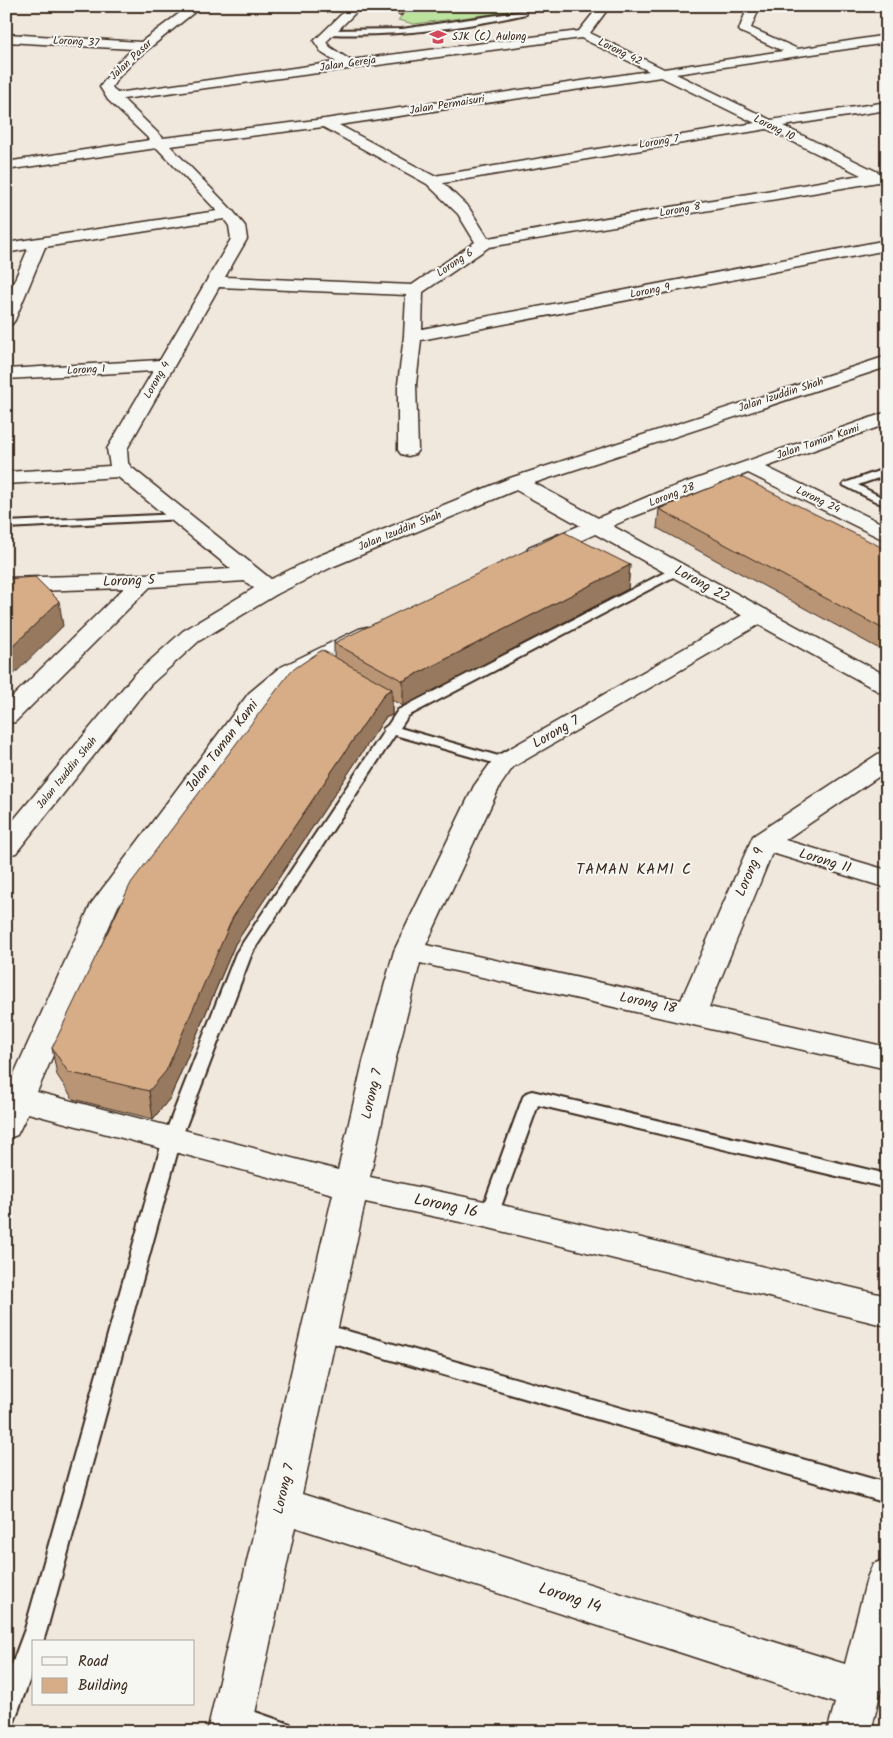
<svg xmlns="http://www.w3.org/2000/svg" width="893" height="1738" font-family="Kalam,sans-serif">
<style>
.green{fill:#bbe39e;stroke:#7b865e}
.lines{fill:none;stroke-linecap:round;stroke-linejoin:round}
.lane-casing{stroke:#3b2a1e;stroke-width:4}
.street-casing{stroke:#3b2a1e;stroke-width:3}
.secondary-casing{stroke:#3b2a1e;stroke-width:3}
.lane{fill:#f6f6f2;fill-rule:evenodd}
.street{fill:#f6f6f2;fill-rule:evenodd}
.secondary{fill:#f6f6f2;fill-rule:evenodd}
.wall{fill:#b99575;stroke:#3b2a1e}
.shaded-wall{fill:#96795f;stroke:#3b2a1e}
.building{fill:#d7ad88;stroke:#3b2a1e}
.labels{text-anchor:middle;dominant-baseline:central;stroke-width:4;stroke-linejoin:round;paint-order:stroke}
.far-poi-label{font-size:11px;fill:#3b2a1e;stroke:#f6f6f2;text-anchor:start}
.far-street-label{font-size:11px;fill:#3b2a1e;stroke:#f6f6f2}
.street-label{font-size:14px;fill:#3b2a1e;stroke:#f6f6f2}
.neighbourhood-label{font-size:15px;letter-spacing:1px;fill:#3b2a1e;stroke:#f6f6f2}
.near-street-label{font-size:16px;fill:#3b2a1e;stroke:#f6f6f2}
</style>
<rect width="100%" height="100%" fill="#f0e7dd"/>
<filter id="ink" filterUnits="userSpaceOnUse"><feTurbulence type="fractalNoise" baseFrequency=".02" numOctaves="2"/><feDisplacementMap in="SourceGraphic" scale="10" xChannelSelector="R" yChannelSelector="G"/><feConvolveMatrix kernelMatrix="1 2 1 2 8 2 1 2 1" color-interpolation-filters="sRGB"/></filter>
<g filter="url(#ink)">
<polygon class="green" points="411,6 516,6 511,11 500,13 414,24 398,20"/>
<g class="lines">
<g class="lane-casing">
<g id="lane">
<path d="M524,11L526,14C462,28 395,37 329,34L326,32L329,30L402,29Z"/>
<polygon points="887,468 887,475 858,485 887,500 887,507 843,485 845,483"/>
<polygon points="180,514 186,517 184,519 6,528 6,522"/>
<polygon points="677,566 683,570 681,573 408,716 400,728 509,759 511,762 504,766 395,735 252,953 181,1139 47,1629 43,1642 34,1642 34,1668 14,1722 6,1726 6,1680 25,1629 163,1139 236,953 384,731 383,729 388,725 398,710"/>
<polygon points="532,1091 887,1174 887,1188 538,1105 498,1215 496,1220 489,1222 482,1220 480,1215 523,1097 526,1093"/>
<polygon points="319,1323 887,1483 887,1503 312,1337 309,1331 312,1325"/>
<polygon points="235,1705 290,1724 294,1732 244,1732 227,1725 223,1717 227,1709"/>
</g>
</g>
<g class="street-casing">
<g id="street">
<path d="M189,6H202L137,58L117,79L112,87L117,93L336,62L322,53L314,41L350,6H362L326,42L330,47L350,60L579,31L599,6H610L590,33L664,69L783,51L741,32L739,30L748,6H760L751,28L798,49L887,35V43L676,74L771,120L887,102V110L783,126L884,175L886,178L884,181L489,247L423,292L422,329L887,240V250L421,340L416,384L418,450L415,454L408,456L401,454L398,450V384L404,336L406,295L219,287L127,449L128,463L131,467L277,584L280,589L277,594C263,597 256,590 245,581L150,587L15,722L6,724V703L124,588L6,592V578L144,574L231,569L118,477L6,484V472L110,466L107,449L153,371L6,379V369L160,360L231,239L229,226L224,219L45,247L15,320L12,324L6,325V300L28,249L6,253V243L217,211L157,148L6,170V162L150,140L108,100L100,87L116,64L133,49L6,42V34L141,42ZM581,38L649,71L325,119L163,138L123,99ZM661,77L755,123L434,176L339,125ZM323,127L427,184L458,214L475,242L412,285L225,277L247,239L245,226L233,211L170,146ZM767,129L861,175L488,238L469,208L443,183Z"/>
<polygon points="887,412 887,424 766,467 887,526 887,540 880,538 748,473 630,518 545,557 537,558 529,557 526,552 529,547 659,492"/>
<polygon points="759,608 767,610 770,615 767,620 513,767 500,786 426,945 681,1000 753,836 878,754 887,751 887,771 785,840 887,870 887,888 772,853 709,1007 887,1047 887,1069 420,963 395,1062 370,1177 489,1202 887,1296 887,1326 489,1228 365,1202 302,1494 845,1664 867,1578 873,1564 887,1559 887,1665 871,1732 827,1732 835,1703 295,1527 251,1732 207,1732 333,1194 28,1113 17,1135 6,1139 6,1085 9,1085 91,904 249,693 279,668 359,629 367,627 375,629 379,634 375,639 295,678 267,703 118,906 37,1092 338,1170 363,1062 394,951 474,786 495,757 751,610"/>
</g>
</g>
<g class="secondary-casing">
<polygon id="secondary" points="887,356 887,367 534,483 887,676 887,693 878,691 516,490 332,567 277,594 199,641 150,685 16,853 6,855 6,829 134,675 183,631 261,584 316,557 510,478"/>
</g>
<use href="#lane" class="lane"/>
<use href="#street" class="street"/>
<use href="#secondary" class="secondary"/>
</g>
<g class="wall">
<polygon points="384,6 410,6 401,16"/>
<polygon points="659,509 887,550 887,653 657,528"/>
<polygon points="630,565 628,589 403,706 392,700 392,715 385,718 235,944 170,1098 153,1119 73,1099 57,1075 52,1048 334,657 334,643"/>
</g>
<g class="shaded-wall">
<polygon points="401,6 410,6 401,16"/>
<polygon points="630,565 628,589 403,706 403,681"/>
<polygon points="59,601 63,626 6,682 6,653"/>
<polygon points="392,689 392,715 385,718 235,944 170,1098 153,1119 149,1091 233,917 385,693"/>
</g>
<g class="building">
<polygon points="739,476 887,550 887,631 659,509"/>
<polygon points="564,532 630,565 403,681 334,643"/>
<polygon points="35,577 59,601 6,653 6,579"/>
<polygon points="322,650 392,689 385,693 233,917 166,1071 149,1091 68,1072 52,1048 131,883 291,671"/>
</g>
</g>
<defs>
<g id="school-bare" transform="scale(1.35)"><path d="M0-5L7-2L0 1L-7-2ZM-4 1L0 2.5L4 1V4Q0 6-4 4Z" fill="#d1495b" stroke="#f6f6f2" stroke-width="2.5" paint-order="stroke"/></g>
</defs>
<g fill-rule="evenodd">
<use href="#school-bare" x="438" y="37"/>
</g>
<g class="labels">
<g class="far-poi-label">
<text x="452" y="37">SJK (C) Aulong</text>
</g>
<g class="far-street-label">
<text transform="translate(76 42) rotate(3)">Lorong 37</text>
<text transform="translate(620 52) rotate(26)">Lorong 42</text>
<text transform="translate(131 60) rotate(-43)">Jalan Pasar</text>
<text transform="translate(348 64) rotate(-8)">Jalan Gereja</text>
<text transform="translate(447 105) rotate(-9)">Jalan Permaisuri</text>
<text transform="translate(774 128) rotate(26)">Lorong 10</text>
<text transform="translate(659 142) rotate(-9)">Lorong 7</text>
<text transform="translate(680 210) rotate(-10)">Lorong 8</text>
<text transform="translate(455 263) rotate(-34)">Lorong 6</text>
<text transform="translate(650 291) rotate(-11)">Lorong 9</text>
<text transform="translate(86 370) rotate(-3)">Lorong 1</text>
<text transform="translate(157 380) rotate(-60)">Lorong 4</text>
<text transform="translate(781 395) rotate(-18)">Jalan Izuddin Shah</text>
<text transform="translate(818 442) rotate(-19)">Jalan Taman Kami</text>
<text transform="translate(672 495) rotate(-21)">Lorong 28</text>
<text transform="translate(818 500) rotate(26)">Lorong 24</text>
<text transform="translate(400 531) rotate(-22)">Jalan Izuddin Shah</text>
<text transform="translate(67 773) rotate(-51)">Jalan Izuddin Shah</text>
</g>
<g class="street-label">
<text transform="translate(129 581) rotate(-2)">Lorong 5</text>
<text transform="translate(702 584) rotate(29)">Lorong 22</text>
<text transform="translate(556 732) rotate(-30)">Lorong 7</text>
<text transform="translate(222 746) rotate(-53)">Jalan Taman Kami</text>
<text transform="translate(825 861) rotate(17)">Lorong 11</text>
<text transform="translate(750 872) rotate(-67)">Lorong 9</text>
<text transform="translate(648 1003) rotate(12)">Lorong 18</text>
<text transform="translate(372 1094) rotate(-77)">Lorong 7</text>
<text transform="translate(284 1489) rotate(-77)">Lorong 7</text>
</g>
<g class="neighbourhood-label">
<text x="634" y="870">TAMAN KAMI C</text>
</g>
<g class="near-street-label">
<text transform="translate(446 1206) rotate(12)">Lorong 16</text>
<text transform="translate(570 1598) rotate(18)">Lorong 14</text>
</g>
</g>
<rect width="893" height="1738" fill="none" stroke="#f6f6f2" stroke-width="25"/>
<rect x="12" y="12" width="868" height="1713" fill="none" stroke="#3b2a1e" stroke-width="2" filter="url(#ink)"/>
<rect x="32" y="1640" width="162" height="65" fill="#f6f6f2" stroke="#aba49d"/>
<rect x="42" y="1657" width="25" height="8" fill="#f6f6f2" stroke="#aba49d"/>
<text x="78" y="1666" font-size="15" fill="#3b2a1e">Road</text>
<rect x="42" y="1678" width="25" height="15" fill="#d7ad88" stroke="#aba49d"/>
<text x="78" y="1690" font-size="15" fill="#3b2a1e">Building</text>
</svg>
